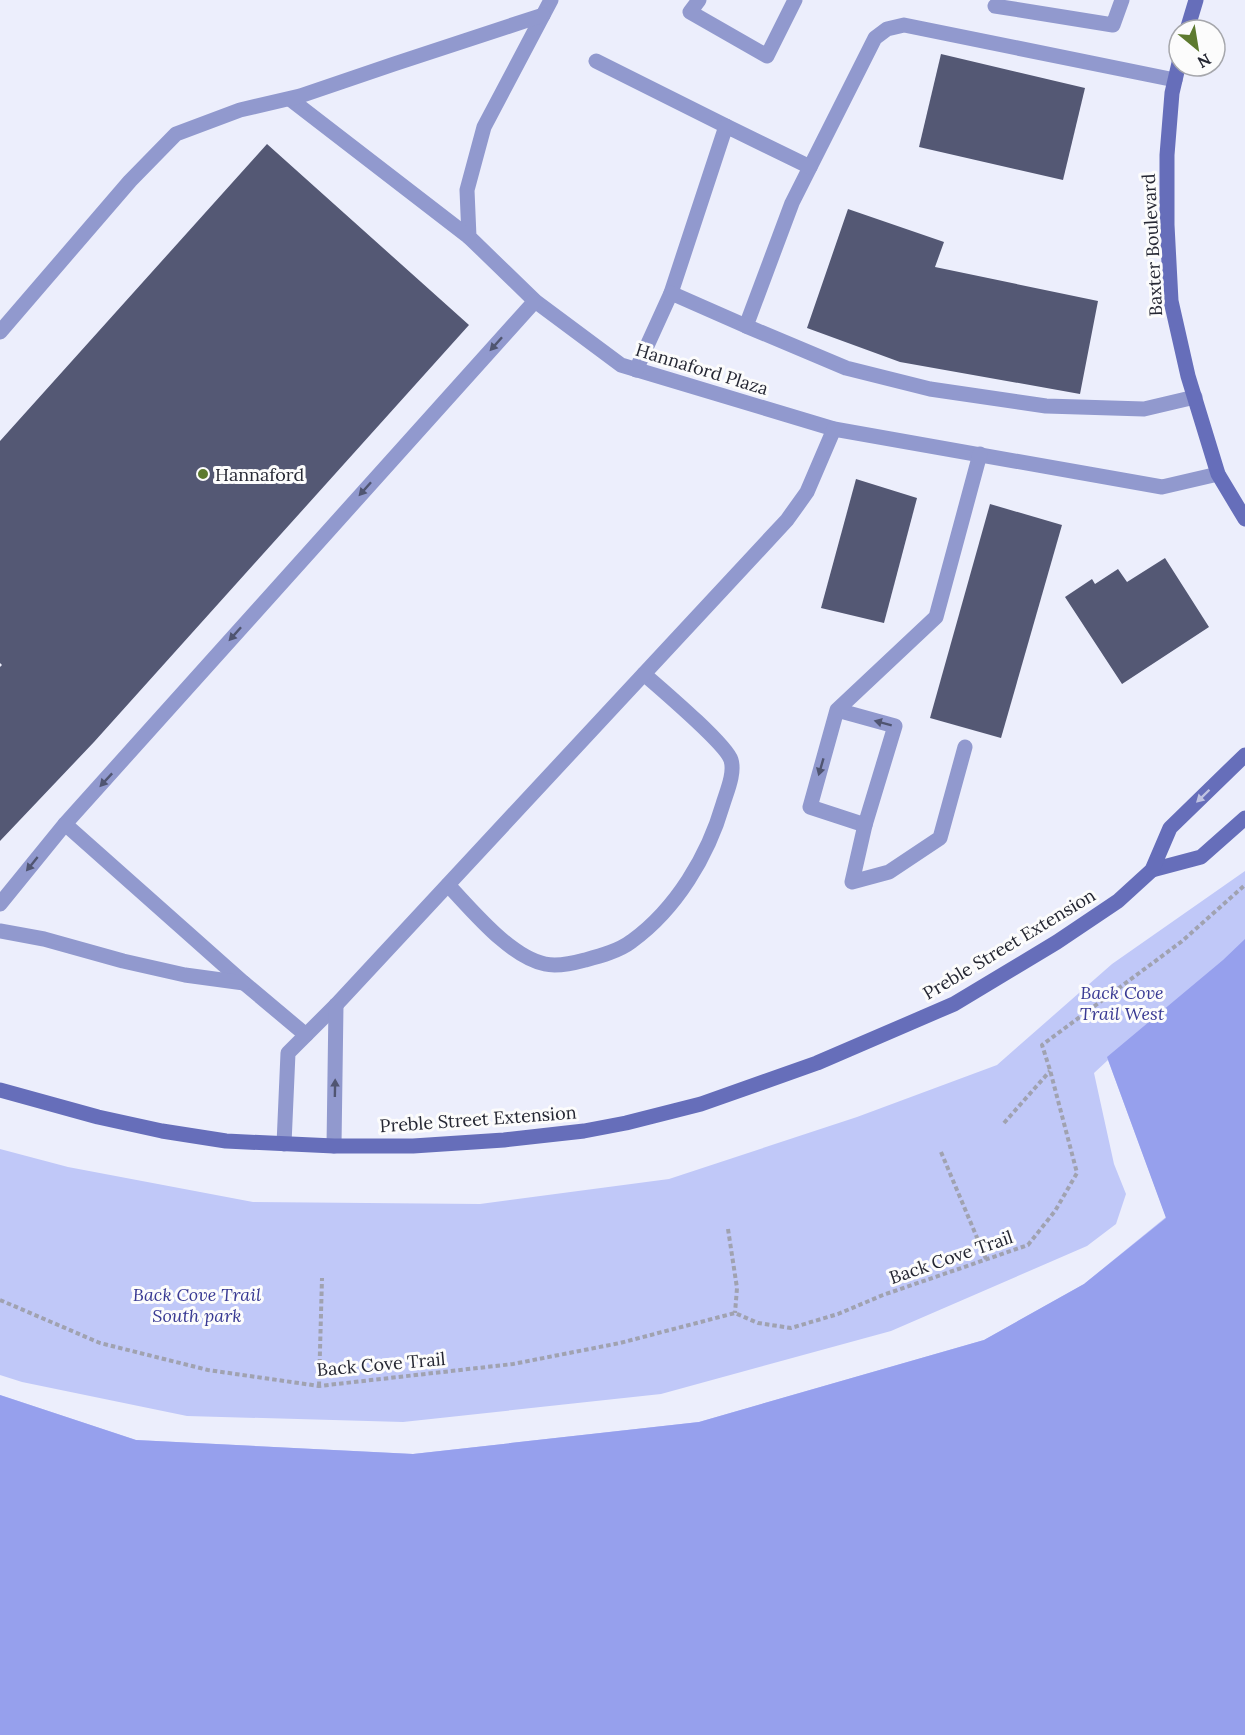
<svg xmlns="http://www.w3.org/2000/svg" width="1245" height="1735" font-family="Lora,serif">
<style>
.green{fill:#c0c8f8}
.water{fill:#96a0ed}
.building{fill:#545874}
.lines{fill:none;stroke-linecap:round;stroke-linejoin:round}
.path{stroke:#a0a2b0;stroke-width:4;stroke-dasharray:4.5 3;stroke-linecap:butt}
.lane{stroke:#9199ce;stroke-width:15}
.secondary{stroke:#666eba;stroke-width:15}
.oneway{fill:#505571}
.oneway2{fill:#c0c3e2}
.poi-dot{fill:#5d7a2f;stroke:#fcfcfc;stroke-width:2}
.labels{text-anchor:middle;dominant-baseline:central;stroke-width:6;stroke-linejoin:round;paint-order:stroke}
.street-label{font-size:18px;fill:#252733;stroke:#fcfcfc}
.poi-label{font-size:18px;fill:#252733;stroke:#fcfcfc;text-anchor:start}
.park-label{font-size:18px;font-style:italic;fill:#393a93;stroke:#fcfcfc}
</style>
<rect width="100%" height="100%" fill="#eceefc"/>
<polygon class="green" points="1245,871 1245,1735 0,1735 0,1395 136,1440 413,1454 699,1422 984,1340 1084,1284 1166,1217 1108,1060 1094,1073 1114,1164 1126,1194 1116,1224 1087,1246 891,1331 661,1394 403,1422 187,1416 22,1382 0,1375 0,1149 68,1167 253,1202 480,1204 669,1179 857,1117 997,1065 1112,964"/>
<polygon class="water" points="1245,939 1245,1735 0,1735 0,1395 136,1440 413,1454 699,1422 984,1340 1084,1284 1166,1218 1107,1057 1223,960"/>
<g class="building">
<polygon points="941,54 1085,88 1063,180 919,147"/>
<polygon points="267,144 469,325 94,742 0,841 0,667 2,665 0,663 0,441"/>
<polygon points="848,209 944,242 935,267 1098,301 1080,394 900,362 807,328"/>
<polygon points="856,479 917,498 884,623 821,608"/>
<polygon points="990,504 1062,525 1001,738 930,718"/>
<polygon points="1165,558 1209,627 1122,684 1065,597 1092,579 1095,584 1118,569 1127,582"/>
</g>
<g class="lines">
<g class="path">
<polyline points="1004,1123 1050,1071"/>
<polyline points="941,1152 986,1259"/>
<polyline points="728,1229 737,1288 735,1313"/>
<polyline points="0,1300 100,1343 208,1370 319,1386 513,1364 620,1343 735,1313 758,1323 791,1328 838,1314 883,1295 1028,1245 1055,1211 1077,1173 1050,1070 1042,1045 1181,942 1245,885"/>
<polyline points="319,1386 322,1278"/>
</g>
<g class="lane">
<polyline points="551,0 484,127 467,190 469,237 535,301 621,365 834,429 1162,487 1218,474"/>
<polyline points="699,0 690,12 767,56 795,0"/>
<polyline points="995,6 1113,25 1122,0"/>
<polyline points="596,61 726,126"/>
<polyline points="1175,80 904,25 887,29 875,38 792,203 746,326 846,368 930,389 1046,406 1144,409 1195,397"/>
<polyline points="290,99 469,237"/>
<polyline points="671,293 726,126 810,167"/>
<polyline points="0,332 130,181 176,134 240,110 300,96 394,64 543,15"/>
<polyline points="636,370 671,293 746,326"/>
<polyline points="837,710 895,726 865,825 810,807 837,710 936,617 980,454"/>
<polyline points="65,824 244,983 306,1035"/>
<polyline points="865,825 852,882 889,872 940,838 965,747"/>
<path d="M448,885C472,910 510,957 545,964C558,967 574,963 585,960C600,956 619,951 632,941C676,909 708,856 723,804C727,791 735,773 731,760C726,744 660,688 644,674"/>
<polyline points="0,904 65,824 535,301"/>
<polyline points="0,931 44,939 123,961 185,975 244,983"/>
<polyline points="284,1144 288,1053 336,1005 787,520 807,492 834,429"/>
<polyline points="334,1146 336,1005"/>
</g>
<g class="secondary">
<polyline points="1187,30 1196,0"/>
<polyline points="1179,63 1172,93 1167,155 1167,225 1171,301 1188,376 1218,474 1245,519"/>
<polyline points="1152,870 1201,857 1245,818"/>
<polyline points="0,1090 98,1117 162,1131 226,1141 334,1146 413,1146 504,1140 584,1131 626,1123 701,1104 817,1063 954,1004 1057,942 1118,901 1152,870 1170,828 1245,755"/>
</g>
</g>
<defs><path id="oneway-solid" d="M-6-.8H1V-3.2L6.5 0L1 3.2V.8H-6Z" transform="scale(1.5)"/></defs>
<g class="oneway">
<use href="#oneway-solid" transform="translate(496 344) rotate(132)"/>
<use href="#oneway-solid" transform="translate(365 489) rotate(132)"/>
<use href="#oneway-solid" transform="translate(235 634) rotate(132)"/>
<use href="#oneway-solid" transform="translate(883 723) rotate(-165)"/>
<use href="#oneway-solid" transform="translate(821 767) rotate(106)"/>
<use href="#oneway-solid" transform="translate(106 780) rotate(133)"/>
<use href="#oneway-solid" transform="translate(32 864) rotate(129)"/>
<use href="#oneway-solid" transform="translate(335 1088) rotate(-89)"/>
</g>
<use class="oneway2" href="#oneway-solid" transform="translate(1203 796) rotate(136)"/>
<circle class="poi-dot" cx="203" cy="474" r="6"/>
<g class="labels">
<g class="street-label">
<text transform="translate(1152 245) rotate(-93)">Baxter Boulevard</text>
<text transform="translate(702 369) rotate(17)">Hannaford Plaza</text>
<text transform="translate(1009 944) rotate(-31)">Preble Street Extension</text>
<text transform="translate(478 1119) rotate(-4)">Preble Street Extension</text>
<text transform="translate(951 1257) rotate(-19)">Back Cove Trail</text>
<text transform="translate(381 1364) rotate(-5)">Back Cove Trail</text>
</g>
<g class="poi-label">
<text x="215" y="474">Hannaford</text>
</g>
<g class="park-label">
<text x="1122" y="992">Back Cove<tspan x="1122" dy="21">Trail West</tspan></text>
<text x="197" y="1294">Back Cove Trail<tspan x="197" dy="21">South park</tspan></text>
</g>
</g>
<g transform="translate(1197 48) rotate(150)"><circle r="28" fill="#fcfcfc" stroke="#a6a7ac" stroke-width="1.5"/>
<path d="M0-4.5L10 22L0 15L-10 22Z" fill="#5d7a2f"/>
<text y="-9" font-size="16" font-weight="bold" text-anchor="middle" fill="#252733">N</text>
</g>
</svg>
